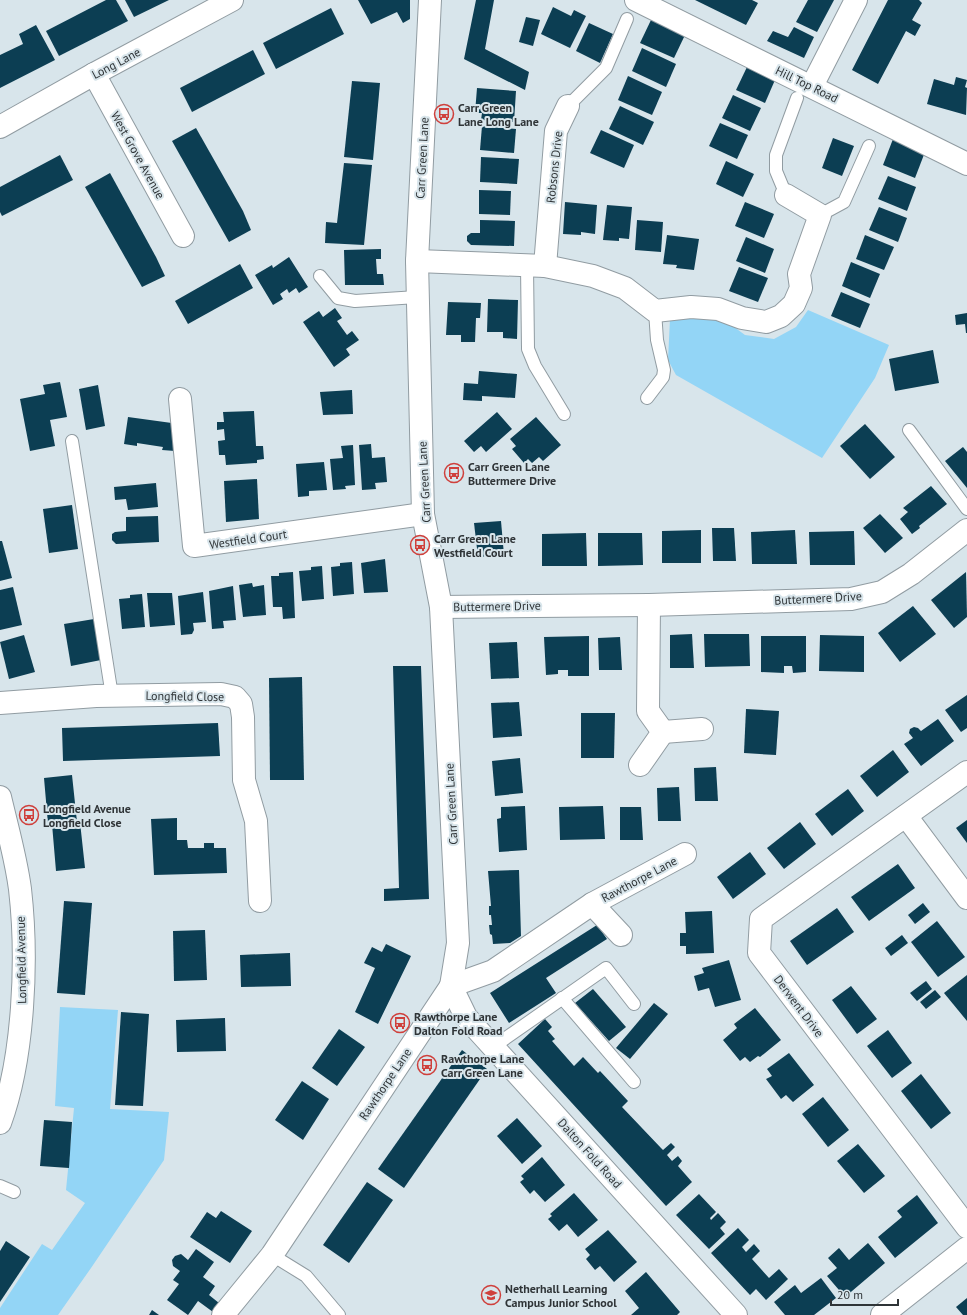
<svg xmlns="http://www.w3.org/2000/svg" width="967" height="1315" font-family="'PT Sans',sans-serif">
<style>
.green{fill:#93d5f6}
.building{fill:#0c3e53}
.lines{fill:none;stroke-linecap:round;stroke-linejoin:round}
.lane-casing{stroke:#919ca2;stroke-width:14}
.street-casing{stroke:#919ca2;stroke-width:24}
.secondary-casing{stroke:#919ca2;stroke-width:24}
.lane{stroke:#fff;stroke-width:12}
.street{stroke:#fff;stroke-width:22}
.secondary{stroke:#fff;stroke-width:22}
.labels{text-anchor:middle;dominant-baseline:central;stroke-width:4;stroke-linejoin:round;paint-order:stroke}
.street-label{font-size:12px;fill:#2f3437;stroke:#d8e5eb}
.poi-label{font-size:12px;font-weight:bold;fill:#2f3437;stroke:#d8e5eb;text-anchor:start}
</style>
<rect width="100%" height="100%" fill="#d8e5eb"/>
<g class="green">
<polygon points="808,310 889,345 875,378 822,458 676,375 668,360 670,319 693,314 730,324 745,335 774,339 796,327"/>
<polygon points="60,1007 118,1010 110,1109 169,1112 164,1160 91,1268 58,1315 0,1315 0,1308 42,1244 52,1250 85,1203 66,1190 74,1108 55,1106"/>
</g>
<g class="building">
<polygon points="106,0 116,0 128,21 59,56 46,31"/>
<polygon points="125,0 169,0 134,17"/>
<polygon points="358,0 410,0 410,19 403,23 397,12 371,24"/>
<polygon points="476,0 494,0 485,49 529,72 525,90 464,59"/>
<polygon points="695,0 752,0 758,3 746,25"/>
<polygon points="808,0 834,0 817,32 796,22"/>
<polygon points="888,0 919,0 922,3 912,20 921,25 915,36 906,31 878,84 852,70"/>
<polygon points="553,7 571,16 574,10 586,16 570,48 541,34"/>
<polygon points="331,8 344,34 276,69 263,43"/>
<polygon points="526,17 540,20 533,46 519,42"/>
<polygon points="651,20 685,35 674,58 640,43"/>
<polygon points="589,23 613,34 600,63 576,51"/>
<polygon points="36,25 55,60 0,88 0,55 23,44 19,34"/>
<polygon points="794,27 814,37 804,58 767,41 773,31 788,37"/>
<polygon points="642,48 676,64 666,87 632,71"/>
<polygon points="253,50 265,74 192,112 180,88"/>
<polygon points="747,67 775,80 765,103 736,90"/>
<polygon points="628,76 662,92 652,115 618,100"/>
<polygon points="956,77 967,80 965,87 967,88 966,115 927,104 934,79 954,85"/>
<polygon points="352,81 380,83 373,160 344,157"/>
<polygon points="477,88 516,91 514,122 481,120 482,113 475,113"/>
<polygon points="733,95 761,108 750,131 722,118"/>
<polygon points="620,106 654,122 643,145 609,129"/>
<polygon points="720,123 748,135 737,159 709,146"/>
<polygon points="482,126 516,129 514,153 480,150"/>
<polygon points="196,128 243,211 251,230 229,242 172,141"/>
<polygon points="601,130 634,145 624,168 590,153"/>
<polygon points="833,138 854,146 842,176 822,168"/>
<polygon points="893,139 925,152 915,178 883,165"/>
<polygon points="60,155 73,180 2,216 0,212 0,187"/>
<polygon points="481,157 519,159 517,184 480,182"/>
<polygon points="726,161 754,174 743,197 716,184"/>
<polygon points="344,163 372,165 364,245 325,243 326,222 337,223"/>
<polygon points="110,173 156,257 165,276 142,287 85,187"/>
<polygon points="888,176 916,187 907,211 878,199"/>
<polygon points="479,190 511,191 510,215 479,214"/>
<polygon points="565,202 597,205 595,234 581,232 581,235 563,234"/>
<polygon points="745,202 774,214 764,238 735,226"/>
<polygon points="607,205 632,207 629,239 619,238 619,241 603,240"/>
<polygon points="879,207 907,218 898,242 869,230"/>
<polygon points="480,220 515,221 514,246 471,245 467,241 467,236 471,233 480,233"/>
<polygon points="637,220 663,222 661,252 635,250"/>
<polygon points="667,235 699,239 694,270 676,268 677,265 663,264"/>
<polygon points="865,235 894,247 884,270 856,259"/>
<polygon points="746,237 774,249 765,273 736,261"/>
<polygon points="381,249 381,259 376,259 377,274 383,274 384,285 345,285 344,250"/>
<polygon points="289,257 308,287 299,293 296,288 289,293 287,289 280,294 283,299 273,305 255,275 272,265 273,268"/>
<polygon points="851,262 880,274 870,298 842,286"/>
<polygon points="240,264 253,288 188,324 175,301"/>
<polygon points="739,267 768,278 758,302 729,291"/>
<polygon points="841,292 870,304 860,328 831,316"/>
<polygon points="488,299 518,300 517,339 503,338 503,332 487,332"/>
<polygon points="448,302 481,303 480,318 476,318 475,342 461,342 461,335 446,335"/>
<polygon points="335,308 342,318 337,321 347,335 352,331 359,340 346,349 350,355 334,367 303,322 319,311 323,317"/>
<polygon points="967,313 967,333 966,333 965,324 956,325 955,315"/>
<polygon points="933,350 939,383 895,391 889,359"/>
<polygon points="479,371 517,374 515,398 482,396 482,401 463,400 464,383 478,384"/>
<polygon points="60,382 67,417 50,420 55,446 30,451 20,399 45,394 43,385"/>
<polygon points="98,385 105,426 86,430 79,389"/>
<polygon points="352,390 353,414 323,415 320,392"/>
<polygon points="254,411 256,446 263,446 264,459 257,460 257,463 226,465 225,455 219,455 218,441 225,440 224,429 217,430 217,422 224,422 223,412"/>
<polygon points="497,412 512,429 486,452 481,446 474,452 464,441"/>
<polygon points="128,417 179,424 175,451 162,450 163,447 137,443 137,446 124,444"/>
<polygon points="536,417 561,445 543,461 539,457 532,463 528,459 524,463 512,449 516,446 510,439"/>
<polygon points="865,424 895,457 870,479 840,446"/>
<polygon points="371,444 372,458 385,457 387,482 375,483 376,489 362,490 359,445"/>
<polygon points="353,445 355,485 345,486 346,489 333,490 330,459 343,458 341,446"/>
<polygon points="963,447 967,452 967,488 945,461"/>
<polygon points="324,462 327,490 309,491 309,496 298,497 296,464"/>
<polygon points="257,479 259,519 226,522 224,481"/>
<polygon points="156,483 158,507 128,510 126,499 115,500 114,487"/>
<polygon points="931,486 947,504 919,526 920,528 912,534 900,519 908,512 903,508"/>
<polygon points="72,505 78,549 49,553 43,509"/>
<polygon points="880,514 903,538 885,553 863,528"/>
<polygon points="158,516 159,542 116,544 112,540 112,534 115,532 126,531 126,517"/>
<polygon points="501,521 504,555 478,557 474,523"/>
<polygon points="712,528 734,528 736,561 713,561"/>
<polygon points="701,530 701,563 662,563 662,531"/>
<polygon points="795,530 797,564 752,564 751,532"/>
<polygon points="854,531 855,565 810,565 809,532"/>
<polygon points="586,533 587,566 542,566 542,534"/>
<polygon points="598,533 642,533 643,565 598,566"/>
<polygon points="0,541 2,541 12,578 0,581"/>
<polygon points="385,559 388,592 364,593 361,563"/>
<polygon points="352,562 354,594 333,596 331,567 340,566 340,563"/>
<polygon points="322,566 324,599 302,601 299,571 311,570 311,567"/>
<polygon points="293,572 295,618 283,619 282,607 273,607 271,576 279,576 279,573"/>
<polygon points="966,572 967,617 954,628 931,600"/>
<polygon points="252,583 253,587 264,585 266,615 243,617 239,585"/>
<polygon points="233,586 236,620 223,621 224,628 212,629 209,591"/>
<polygon points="13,587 22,625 0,630 0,590"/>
<polygon points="203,592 206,622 193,623 194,630 192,634 181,635 178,596"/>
<polygon points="147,593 172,593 175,625 150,627"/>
<polygon points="142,594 145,627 122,629 119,599 130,598 130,595"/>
<polygon points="913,606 936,634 900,662 878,633"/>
<polygon points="94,619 101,660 71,666 64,624"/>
<polygon points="692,634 694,668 670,668 670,635"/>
<polygon points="704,634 749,634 750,666 705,667"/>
<polygon points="24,635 35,672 9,679 0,642"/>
<polygon points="820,635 864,636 864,672 819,671"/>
<polygon points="589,636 589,676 568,676 568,670 558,670 558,674 546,675 544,637"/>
<polygon points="761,636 806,636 806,672 793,673 792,666 784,666 784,673 761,672"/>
<polygon points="620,637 622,670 599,670 598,638"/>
<polygon points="517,642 519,678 491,679 489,643"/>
<polygon points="393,666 421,666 429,899 384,901 384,889 399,888"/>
<polygon points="302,677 304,780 270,780 269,678"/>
<polygon points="967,695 967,728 961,732 945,710"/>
<polygon points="519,702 522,736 493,738 491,703"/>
<polygon points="746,709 779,711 776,755 744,753"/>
<polygon points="581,713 615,713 614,758 581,758"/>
<polygon points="938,719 954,741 921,766 904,744 913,738 909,733 910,729 914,727 918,728 921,731"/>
<polygon points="218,723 220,756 63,761 62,728"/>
<polygon points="893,750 909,772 877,797 860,776"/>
<polygon points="520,758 523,793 495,796 492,761"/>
<polygon points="716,767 718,801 695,801 694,768"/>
<polygon points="72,775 77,822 80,822 85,868 56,871 52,824 48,824 44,778"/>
<polygon points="679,787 681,821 658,821 657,788"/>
<polygon points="848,789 864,811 832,836 815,814"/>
<polygon points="525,806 527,850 499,852 497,819 501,818 501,807"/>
<polygon points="603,806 605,839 560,840 559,807"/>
<polygon points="620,807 641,807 643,840 620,840"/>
<polygon points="177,818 177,840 187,840 188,848 204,848 204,843 214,843 214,848 226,848 227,873 154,875 151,819"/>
<polygon points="967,820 967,843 956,828"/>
<polygon points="800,822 816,844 784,869 767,848"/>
<polygon points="750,852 766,874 733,899 717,877"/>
<polygon points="898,864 915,888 869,921 851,897"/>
<polygon points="519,870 521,936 510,943 493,944 492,935 490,934 489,925 492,925 491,915 489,915 489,906 491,906 488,871"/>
<polygon points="64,901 92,903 85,995 57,993"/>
<polygon points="923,903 930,912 915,924 908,915"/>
<polygon points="837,908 854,932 807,965 790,941"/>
<polygon points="712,911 714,953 686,954 686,946 680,946 680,933 686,933 685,912"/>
<polygon points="937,921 965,957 938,977 911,942"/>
<polygon points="597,925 607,939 546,978 556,993 509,1023 490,993"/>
<polygon points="205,930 207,980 174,981 173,931"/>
<polygon points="902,935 908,943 891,956 885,948"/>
<polygon points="386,944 411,956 378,1024 355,1012 375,968 364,963 372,947 382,952"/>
<polygon points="290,953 291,986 241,987 240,955"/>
<polygon points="729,960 741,1000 715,1007 709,988 698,991 694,976 704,973 702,968"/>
<polygon points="967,975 967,1021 944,993"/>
<polygon points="926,981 932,989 917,1001 910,993"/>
<polygon points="851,986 877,1019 857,1034 832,1000"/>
<polygon points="593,989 626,1027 609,1041 575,1003"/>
<polygon points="935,990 941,997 926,1009 920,1002"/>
<polygon points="654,1003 668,1014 630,1059 616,1048"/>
<polygon points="755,1008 781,1040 760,1057 758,1056 750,1062 745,1057 740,1061 723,1040 737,1028 734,1024"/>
<polygon points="121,1012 149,1014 143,1106 115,1105"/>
<polygon points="225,1018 226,1051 177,1052 176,1020"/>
<polygon points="545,1019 552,1027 548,1031 555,1039 552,1041 574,1066 583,1057 598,1073 600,1071 628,1101 622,1107 661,1148 663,1150 671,1143 675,1147 667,1155 672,1161 678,1156 682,1161 678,1166 692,1182 666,1206 518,1044"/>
<polygon points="339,1029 365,1047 337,1086 312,1068"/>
<polygon points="888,1030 912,1063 892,1078 867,1046"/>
<polygon points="462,1050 487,1069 404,1188 378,1169"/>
<polygon points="789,1053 814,1085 793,1102 786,1095 781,1099 766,1079 772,1076 767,1069"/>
<polygon points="921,1074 951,1113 931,1129 901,1091"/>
<polygon points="302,1081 329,1099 303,1140 275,1120"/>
<polygon points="823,1097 849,1130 828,1147 802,1114"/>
<polygon points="517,1118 542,1146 522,1164 497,1136"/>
<polygon points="44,1120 72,1122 69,1168 40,1166"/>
<polygon points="858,1144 885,1176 864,1193 837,1161"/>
<polygon points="542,1157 565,1185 545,1202 534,1190 530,1194 520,1182 524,1179 521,1176"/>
<polygon points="367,1182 393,1200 349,1263 323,1245"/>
<polygon points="574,1193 598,1220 578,1237 567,1224 559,1231 548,1219 552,1216 550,1214"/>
<polygon points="699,1194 716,1212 710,1218 711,1220 718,1213 726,1222 720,1228 725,1234 709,1249 676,1215"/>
<polygon points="917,1195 938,1223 895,1258 878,1237 902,1217 897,1211"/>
<polygon points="221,1211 252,1231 230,1263 190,1237 207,1212 216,1218"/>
<polygon points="738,1228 749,1240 742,1247 746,1252 754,1244 760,1251 752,1259 769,1278 779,1269 788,1279 766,1300 756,1289 750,1295 711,1253"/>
<polygon points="608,1230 637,1262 614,1282 600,1266 595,1270 586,1259 590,1255 585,1249"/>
<polygon points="6,1241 30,1257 0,1302 0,1251"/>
<polygon points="868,1243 885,1263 845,1297 827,1276 837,1268 828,1258 839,1248 849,1260"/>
<polygon points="196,1249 214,1262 203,1277 215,1286 209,1295 219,1303 213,1312 198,1301 188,1315 167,1300 179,1284 173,1280 180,1271 173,1266 172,1260 175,1256 181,1254 188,1260"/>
<polygon points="646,1272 680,1312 677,1315 631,1315 639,1308 625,1291"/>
<polygon points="821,1278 836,1298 814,1315 785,1315 774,1302 795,1285 801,1293"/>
<polygon points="967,1298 967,1315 963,1315 956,1307"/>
<polygon points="152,1310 159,1315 149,1315"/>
</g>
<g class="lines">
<g class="lane-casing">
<g id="lane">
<polyline points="568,106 606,68 627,19"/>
<polyline points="786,195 776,171 776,155 797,98"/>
<polyline points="820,215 844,202 869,146"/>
<polyline points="527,266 528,349 535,366 564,414"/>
<polyline points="320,276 338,298 355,301 417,297"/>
<polyline points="647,398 663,377 664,370 657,340 655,311"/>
<polyline points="909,430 967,509"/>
<polyline points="72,441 112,696"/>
<polyline points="562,998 634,1082"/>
<polyline points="493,1047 606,968 634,1004"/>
<polyline points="0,1186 14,1192"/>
<polyline points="272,1255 306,1276 339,1315"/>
</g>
</g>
<g class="street-casing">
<g id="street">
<polyline points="430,0 417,261 423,514 441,607 458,943 451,986"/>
<polyline points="636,0 967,164"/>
<polyline points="94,74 183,236"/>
<polyline points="812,86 856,0"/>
<polyline points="417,261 545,266 593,276 625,288 655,311 691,307 718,309 742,318 766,322 781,316 794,304 801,288 799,274 820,215 786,195"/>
<polyline points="545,266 556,131 568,106"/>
<polyline points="180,399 194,546 423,514"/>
<polyline points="441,607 649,605 851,599 882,592 911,574 967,530"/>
<polyline points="0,703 96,696 221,694 235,697 241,704 243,717 244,780 256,821 260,901"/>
<polyline points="663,732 702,729"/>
<polyline points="640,765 663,732 648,711 649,605"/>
<polyline points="967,772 761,919 759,953 967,1227"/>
<path d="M0,797C7,827 16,858 20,889C28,959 24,1057 0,1123"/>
<polyline points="906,816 967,898"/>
<polyline points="592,904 621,935"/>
<polyline points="451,986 466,1017 736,1315"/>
<polyline points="223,1315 272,1255 451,986 493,971 592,904 685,854"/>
<polyline points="882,1315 967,1248"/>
</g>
</g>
<g class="secondary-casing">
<polyline id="secondary" points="0,127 94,74 232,0"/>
</g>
<use href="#lane" class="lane"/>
<use href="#street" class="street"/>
<use href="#secondary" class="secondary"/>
</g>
<defs>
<g id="bus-ring" transform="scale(1)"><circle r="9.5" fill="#d8e5eb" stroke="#cf403c" stroke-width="1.5"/><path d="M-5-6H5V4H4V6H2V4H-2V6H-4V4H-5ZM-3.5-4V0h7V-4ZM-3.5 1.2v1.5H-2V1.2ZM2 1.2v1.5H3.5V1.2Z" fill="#cf403c"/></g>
<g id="school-ring" transform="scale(1)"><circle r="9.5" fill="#d8e5eb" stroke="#cf403c" stroke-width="1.5"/><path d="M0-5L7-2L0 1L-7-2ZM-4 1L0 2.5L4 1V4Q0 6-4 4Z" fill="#cf403c"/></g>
</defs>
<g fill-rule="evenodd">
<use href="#bus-ring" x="444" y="114"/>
<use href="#bus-ring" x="454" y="473"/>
<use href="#bus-ring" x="420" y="545"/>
<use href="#bus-ring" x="29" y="815"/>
<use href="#bus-ring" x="400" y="1023"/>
<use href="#bus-ring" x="427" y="1065"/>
<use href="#school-ring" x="491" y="1295"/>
</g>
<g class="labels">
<g class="street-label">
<text transform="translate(116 63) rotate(-28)">Long Lane</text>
<text transform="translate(807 84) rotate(26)">Hill Top Road</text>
<text transform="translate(138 155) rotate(61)">West Grove Avenue</text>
<text transform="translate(422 158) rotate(-87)">Carr Green Lane</text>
<text transform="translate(554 167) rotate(-84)">Robsons Drive</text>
<text transform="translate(424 482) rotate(-93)">Carr Green Lane</text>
<text transform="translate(248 539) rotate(-8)">Westfield Court</text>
<text transform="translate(818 598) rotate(-3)">Buttermere Drive</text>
<text transform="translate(497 606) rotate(-1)">Buttermere Drive</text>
<text transform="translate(185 696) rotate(1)">Longfield Close</text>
<text transform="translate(451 804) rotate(-93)">Carr Green Lane</text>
<text transform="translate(639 879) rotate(-28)">Rawthorpe Lane</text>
<text transform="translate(21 960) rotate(-91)">Longfield Avenue</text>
<text transform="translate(799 1006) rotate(53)">Derwent Drive</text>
<text transform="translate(385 1084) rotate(-56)">Rawthorpe Lane</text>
<text transform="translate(590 1153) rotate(48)">Dalton Fold Road</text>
</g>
<g class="poi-label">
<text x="458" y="107">Carr Green<tspan x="458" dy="14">Lane Long Lane</tspan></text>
<text x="468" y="466">Carr Green Lane<tspan x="468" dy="14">Buttermere Drive</tspan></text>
<text x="434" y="538">Carr Green Lane<tspan x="434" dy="14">Westfield Court</tspan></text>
<text x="43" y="808">Longfield Avenue<tspan x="43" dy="14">Longfield Close</tspan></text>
<text x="414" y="1016">Rawthorpe Lane<tspan x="414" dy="14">Dalton Fold Road</tspan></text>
<text x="441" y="1058">Rawthorpe Lane<tspan x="441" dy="14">Carr Green Lane</tspan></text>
<text x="505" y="1288">Netherhall Learning<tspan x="505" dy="14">Campus Junior School</tspan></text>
</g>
</g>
<path d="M831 1299v6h67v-6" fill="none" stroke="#2f3437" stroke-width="2"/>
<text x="837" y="1299" font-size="12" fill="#2f3437" stroke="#d8e5eb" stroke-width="3" paint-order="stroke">20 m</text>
</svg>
